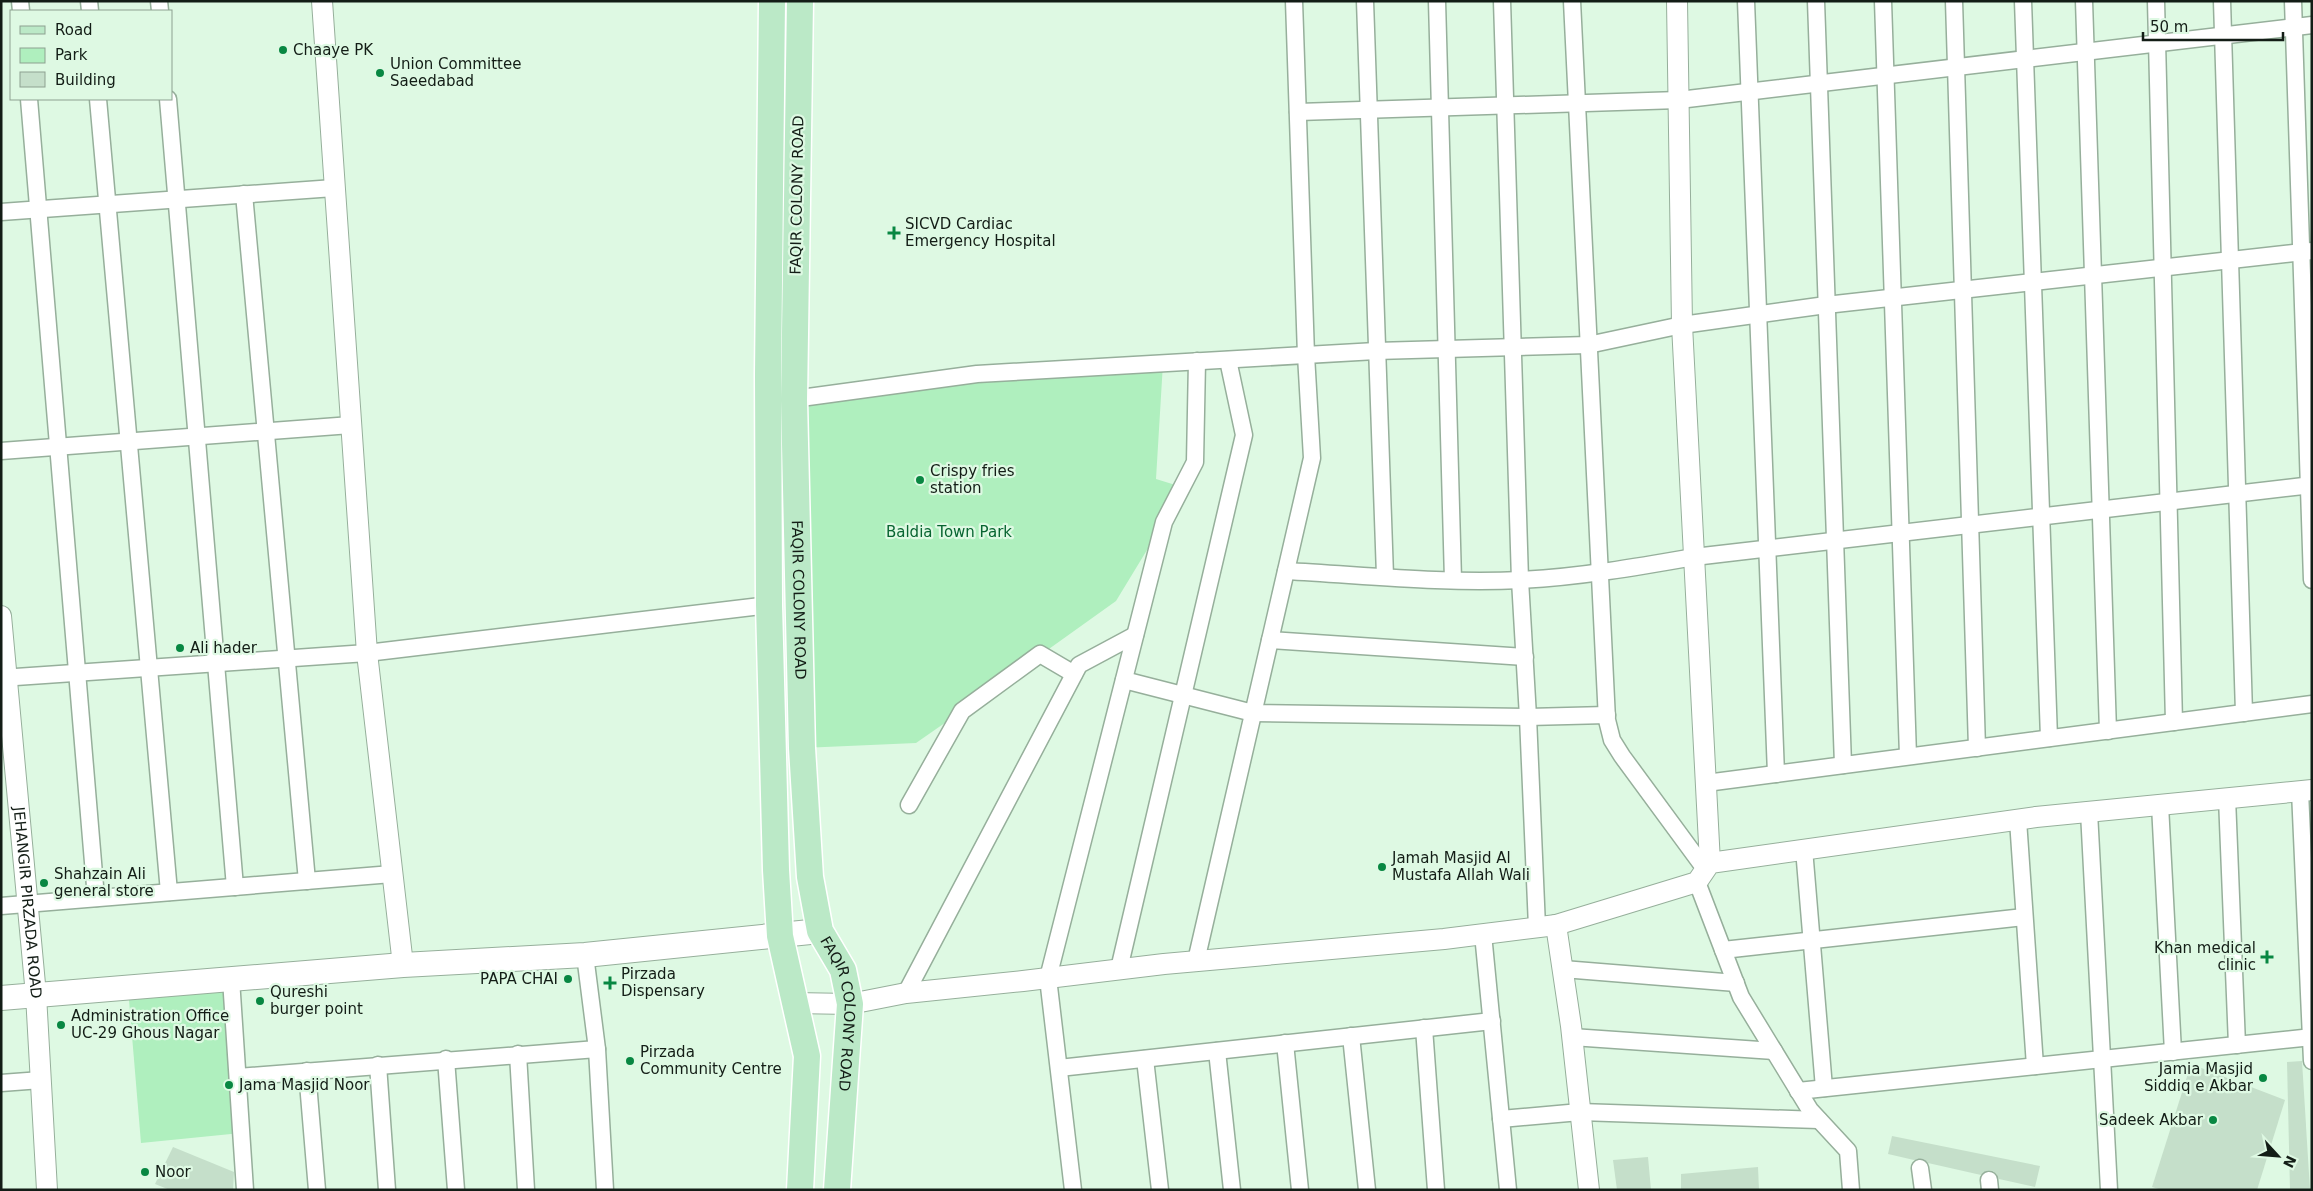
<svg xmlns="http://www.w3.org/2000/svg" width="2313" height="1191" font-family="'DejaVu Sans',sans-serif">
<style>
.green{fill:#afefbe}
.building{fill:#c5dfca}
.lines{fill:none;stroke-linecap:round;stroke-linejoin:round}
.minor-casing{stroke:#96af9b;stroke-width:19}
.tertiary-casing{stroke:#96af9b;stroke-width:22}
.secondary-casing{stroke:#96af9b;stroke-width:26}
.primary-casing{stroke:#fff;stroke-width:29}
.minor{stroke:#fff;stroke-width:16}
.tertiary{stroke:#fff;stroke-width:20}
.secondary{stroke:#fff;stroke-width:24}
.primary{stroke:#bbe9c7;stroke-width:26}
.poi-dot{fill:#088742;stroke:#def9e3;stroke-width:2}
.labels{text-anchor:middle;dominant-baseline:central;stroke-width:4.5;stroke-linejoin:round;paint-order:stroke}
.poi-label{font-size:15px;fill:#131d16;stroke:#def9e3;text-anchor:start}
.street-label{font-size:15px;fill:#131d16;stroke:#def9e3}
.park-label{font-size:15px;fill:#086531;stroke:#def9e3}
</style>
<rect width="100%" height="100%" fill="#def9e3"/>
<g class="green">
<polygon points="1163,363 1156,479 1182,487 1164,522 1116,601 962,711 916,743 802,748 794,400"/>
<polygon points="231,979 241,1133 141,1143 128,988"/>
</g>
<g class="building">
<polygon points="2302,1061 2310,1190 2290,1190 2287,1062"/>
<polygon points="2191,1064 2285,1100 2257,1190 2162,1190 2152,1187"/>
<polygon points="1892,1136 2040,1166 2035,1187 1999,1179 1993,1171 1988,1170 1981,1175 1928,1163 1923,1159 1914,1160 1888,1154"/>
<polygon points="173,1147 234,1172 233,1190 170,1190 155,1184"/>
<polygon points="1648,1157 1651,1190 1617,1190 1613,1160"/>
<polygon points="1758,1167 1759,1190 1681,1190 1681,1174"/>
</g>
<g class="lines">
<g class="minor-casing">
<g id="minor">
<polyline points="20,1 21,11"/>
<polyline points="89,1 90,11"/>
<polyline points="159,1 160,11"/>
<polyline points="1365,1 1385,576"/>
<polyline points="1437,1 1453,580"/>
<polyline points="1502,1 1520,580 1528,717 1537,927"/>
<polyline points="1572,1 1607,720 1612,740 1622,756 1705,869"/>
<polyline points="1746,1 1776,774"/>
<polyline points="1816,1 1843,765"/>
<polyline points="1883,1 1908,756"/>
<polyline points="1954,1 1977,748"/>
<polyline points="2023,1 2049,738"/>
<polyline points="2084,1 2108,731"/>
<polyline points="2156,1 2174,722"/>
<polyline points="2222,1 2244,713"/>
<polyline points="2293,1 2312,580"/>
<polyline points="29,99 96,898"/>
<polyline points="98,99 169,892"/>
<polyline points="168,99 235,887"/>
<polyline points="1298,112 1679,100 2312,25"/>
<polyline points="244,194 307,881"/>
<polyline points="1,212 334,188"/>
<polyline points="786,400 977,374 1376,351 1588,345 1682,325 1826,305 2312,251"/>
<polyline points="1,451 351,425"/>
<path d="M1286,571C1363,575 1443,584 1521,580C1579,577 1637,567 1694,557L2312,485"/>
<polyline points="1270,640 1525,657"/>
<polyline points="1,678 367,653 769,605"/>
<polyline points="1124,680 1253,713 1528,717 1607,715"/>
<polyline points="1706,783 2312,704"/>
<polyline points="2300,791 2312,1061"/>
<polyline points="2227,798 2237,1045"/>
<polyline points="909,805 962,711 1040,654 1074,674"/>
<polyline points="2160,805 2173,1052"/>
<polyline points="2089,812 2109,1190"/>
<polyline points="2018,820 2035,1066"/>
<polyline points="1804,849 1824,1088"/>
<polyline points="1697,882 1741,997 1810,1110 1848,1151 1851,1190"/>
<polyline points="1,906 392,874"/>
<polyline points="1483,934 1508,1190"/>
<polyline points="1723,950 2024,917"/>
<polyline points="585,955 597,1049 605,1190"/>
<polyline points="1196,961 1312,458 1306,355 1294,1"/>
<polyline points="1119,969 1244,435 1228,360"/>
<polyline points="1563,969 1736,983"/>
<polyline points="231,979 245,1190"/>
<polyline points="906,993 1079,665 1135,635"/>
<polyline points="1424,1028 1436,1190"/>
<polyline points="1351,1036 1367,1190"/>
<polyline points="1572,1037 1774,1051"/>
<polyline points="1285,1043 1300,1190"/>
<polyline points="1217,1051 1232,1190"/>
<polyline points="518,1054 526,1190"/>
<polyline points="446,1059 456,1190"/>
<polyline points="1145,1059 1160,1190"/>
<polyline points="378,1065 387,1190"/>
<polyline points="1059,1068 1492,1021"/>
<polyline points="307,1071 317,1190"/>
<polyline points="238,1077 597,1049"/>
<polyline points="1,1083 41,1080"/>
<polyline points="1798,1091 2312,1037"/>
<polyline points="1501,1119 1580,1112 1819,1120"/>
<polyline points="1920,1168 1923,1190"/>
<polyline points="1989,1180 1990,1190"/>
<polyline points="1073,1190 1048,978 1164,522 1195,462 1197,361"/>
</g>
</g>
<g class="tertiary-casing">
<g id="tertiary">
<polyline points="322,1 367,653 403,965"/>
<polyline points="1677,1 1682,325 1710,863"/>
<path id="s1" d="M1,616L36,995L47,1190"/>
<polyline points="1556,925 1571,1026 1589,1190"/>
<polyline points="794,1003 850,1004 906,993 1023,981 1164,964 1444,939 1556,925 1697,882 1710,863 2036,817 2312,790"/>
</g>
</g>
<g class="secondary-casing">
<polyline id="secondary" points="1,998 403,965 585,955 820,931"/>
</g>
<g class="primary-casing">
<g id="primary">
<polyline points="772,1 768,375 769,605 776,870 780,936 807,1056 800,1190"/>
<path id="s2" d="M800,1L794,400L802,748L810,877L820,931L843,970L850,1004L837,1190"/>
</g>
</g>
<use href="#minor" class="minor"/>
<use href="#tertiary" class="tertiary"/>
<use href="#secondary" class="secondary"/>
<use href="#primary" class="primary"/>
</g>
<g class="poi-dot">
<circle cx="283" cy="50" r="5"/>
<circle cx="380" cy="73" r="5"/>
<path d="M891.5 225.5h5v5h5v5h-5v5h-5v-5h-5v-5h5z"/>
<circle cx="920" cy="480" r="5"/>
<circle cx="180" cy="648" r="5"/>
<circle cx="1382" cy="867" r="5"/>
<circle cx="44" cy="883" r="5"/>
<path d="M2264.5 949.5h5v5h5v5h-5v5h-5v-5h-5v-5h5z"/>
<circle cx="568" cy="979" r="5"/>
<path d="M607.5 975.5h5v5h5v5h-5v5h-5v-5h-5v-5h5z"/>
<circle cx="260" cy="1001" r="5"/>
<circle cx="61" cy="1025" r="5"/>
<circle cx="630" cy="1061" r="5"/>
<circle cx="2263" cy="1078" r="5"/>
<circle cx="229" cy="1085" r="5"/>
<circle cx="2213" cy="1120" r="5"/>
<circle cx="145" cy="1172" r="5"/>
</g>
<g class="labels">
<g class="poi-label">
<text x="293" y="50">Chaaye PK</text>
<text x="390" y="64">Union Committee<tspan x="390" dy="17">Saeedabad</tspan></text>
<text x="905" y="224">SICVD Cardiac<tspan x="905" dy="17">Emergency Hospital</tspan></text>
<text x="930" y="471">Crispy fries<tspan x="930" dy="17">station</tspan></text>
<text x="190" y="648">Ali hader</text>
<text x="1392" y="858">Jamah Masjid Al<tspan x="1392" dy="17">Mustafa Allah Wali</tspan></text>
<text x="54" y="874">Shahzain Ali<tspan x="54" dy="17">general store</tspan></text>
<text x="2256" y="948" text-anchor="end">Khan medical<tspan x="2256" dy="17">clinic</tspan></text>
<text x="621" y="974">Pirzada<tspan x="621" dy="17">Dispensary</tspan></text>
<text x="558" y="979" text-anchor="end">PAPA CHAI</text>
<text x="270" y="992">Qureshi<tspan x="270" dy="17">burger point</tspan></text>
<text x="71" y="1016">Administration Office<tspan x="71" dy="17">UC-29 Ghous Nagar</tspan></text>
<text x="640" y="1052">Pirzada<tspan x="640" dy="17">Community Centre</tspan></text>
<text x="2253" y="1069" text-anchor="end">Jamia Masjid<tspan x="2253" dy="17">Siddiq e Akbar</tspan></text>
<text x="239" y="1085">Jama Masjid Noor</text>
<text x="2203" y="1120" text-anchor="end">Sadeek Akbar</text>
<text x="155" y="1172">Noor</text>
</g>
<g class="street-label">
<text transform="translate(797 195) rotate(-89)">FAQIR COLONY ROAD</text>
<text stroke="none"><textPath href="#s2" startOffset="599">FAQIR COLONY ROAD</textPath></text>
<text stroke="none"><textPath href="#s1" startOffset="288">JEHANGIR PIRZADA ROAD</textPath></text>
<text stroke="none"><textPath href="#s2" startOffset="1019">FAQIR COLONY ROAD</textPath></text>
</g>
<g class="park-label">
<text x="949" y="532">Baldia Town Park</text>
</g>
</g>
<rect width="2313" height="1191" fill="none" stroke="#131d16" stroke-width="5"/>
<rect x="10" y="10" width="162" height="90" fill="#def9e3" stroke="#8da191"/>
<rect x="20" y="26" width="25" height="8" fill="#bbe9c7" stroke="#8da191"/>
<text x="55" y="35" font-size="15" fill="#131d16">Road</text>
<rect x="20" y="48" width="25" height="15" fill="#afefbe" stroke="#8da191"/>
<text x="55" y="60" font-size="15" fill="#131d16">Park</text>
<rect x="20" y="72" width="25" height="15" fill="#c5dfca" stroke="#8da191"/>
<text x="55" y="85" font-size="15" fill="#131d16">Building</text>
<g transform="translate(2278 1156) rotate(116)" stroke="#def9e3" stroke-width="4" paint-order="stroke">
<path d="M0-4L9 19L0 12L-9 19Z" fill="#131d16"/>
<text y="-8" font-size="14" font-weight="bold" text-anchor="middle" fill="#131d16">N</text>
</g>
<path d="M2143 32v8h140v-8" fill="none" stroke="#131d16" stroke-width="2.5"/>
<text x="2150" y="32" font-size="15" fill="#131d16" stroke="#def9e3" stroke-width="4" paint-order="stroke">50 m</text>
</svg>
